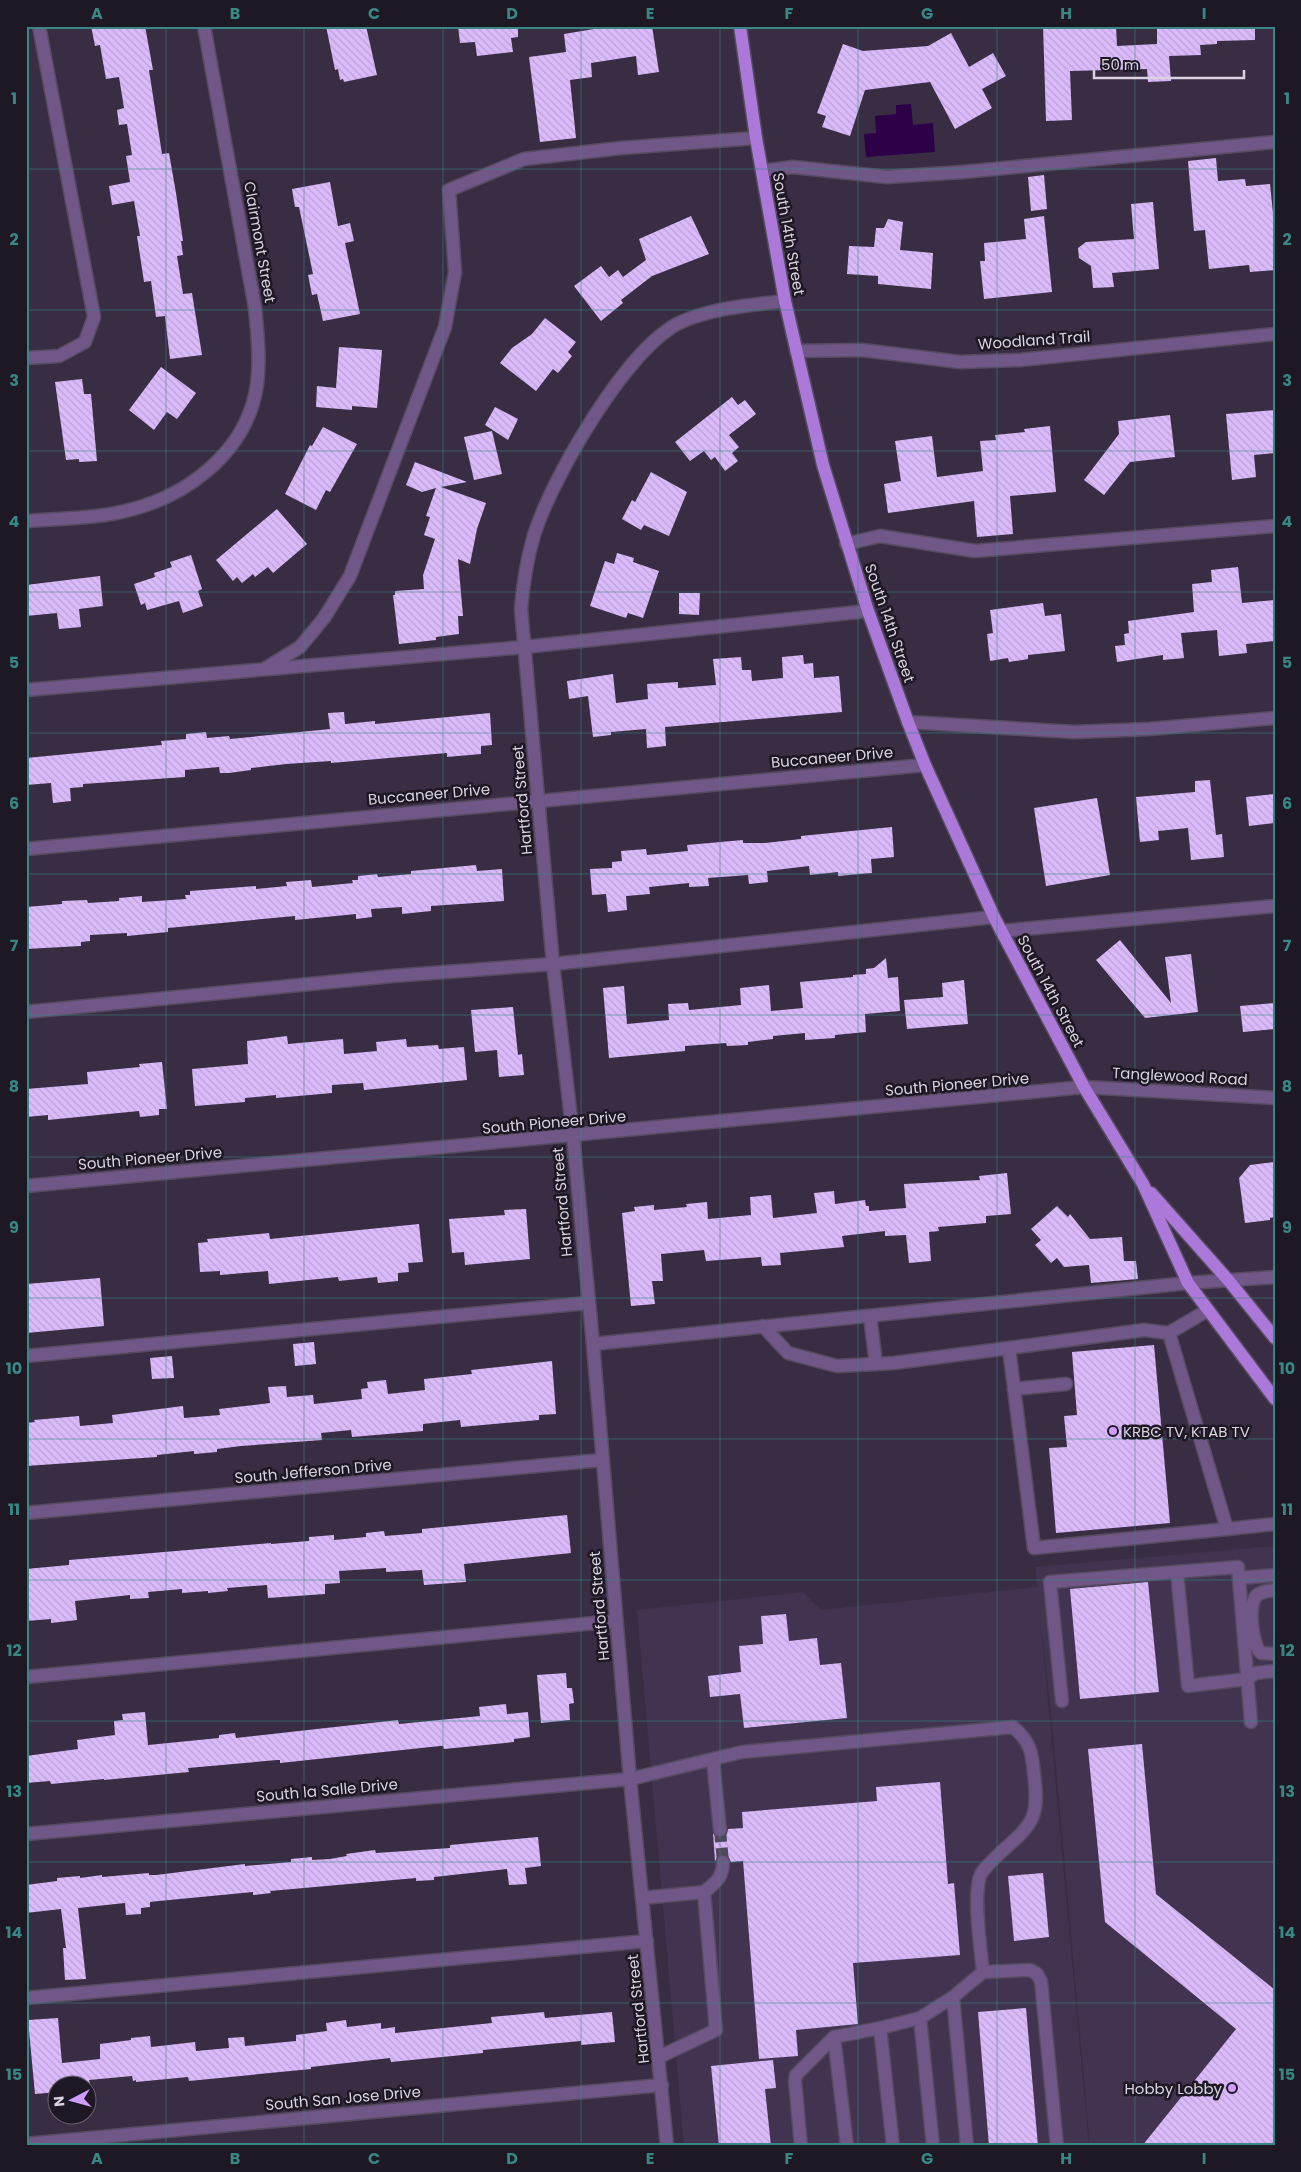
<svg xmlns="http://www.w3.org/2000/svg" width="1301" height="2172" font-family="Poppins,sans-serif">
<style>
.built{fill:#423350}
.water{fill:#2d0147}
.building{fill:url(#building-back-hatch)}
.lines{fill:none;stroke-linecap:round;stroke-linejoin:round}
.minor-tunnel{stroke:#51465b;stroke-width:12;stroke-dasharray:12 6;stroke-linecap:butt}
.minor-casing{stroke:#564b60;stroke-width:15}
.major-casing{stroke:#564b60;stroke-width:15}
.minor{stroke:#705787;stroke-width:12}
.major{stroke:#ac78da;stroke-width:12}
.grid{fill:none;stroke:#378885;stroke-width:1;stroke-opacity:0.55}
.poi-dot{fill:#d09dff;stroke:#1d1823;stroke-width:2}
.labels{text-anchor:middle;dominant-baseline:central;stroke-width:5;stroke-linejoin:round;paint-order:stroke}
.street-label{font-size:15px;fill:#d9d2e0;stroke:#1d1823}
.poi-label{font-size:15px;fill:#d9d2e0;stroke:#1d1823;text-anchor:start}
.neatline{fill:none;stroke:#378885;stroke-width:2}
.grid-label{font-size:16px;text-anchor:middle;font-weight:bold;fill:#378885}
</style>
<defs>
<pattern id="building-back-hatch" width="6" height="6" patternUnits="userSpaceOnUse" patternTransform="scale(1.25)"><rect width="6" height="6" fill="#dabafa"/><path d="M-1 5l2 2M0 0l6 6M5-1l2 2" fill="none" stroke="#bba1d5"/></pattern>
</defs>
<rect width="100%" height="100%" fill="#392d44"/>
<polygon class="built" points="1275,1546 1275,2146 1090,2146 1052,1722 1041,1625 1089,2146 684,2146 637,1610 803,1592 821,1610 1037,1587 1035,1567"/>
<polygon class="water" points="911,104 913,125 933,123 935,152 866,157 864,134 876,133 875,116 896,114 896,105"/>
<g class="building">
<polygon points="91,26 145,26 153,70 149,70 162,154 169,153 176,193 183,241 181,241 183,255 177,256 183,294 192,293 202,355 170,359 165,316 156,317 151,281 144,282 137,236 140,236 134,201 112,205 109,186 130,182 126,156 132,155 127,124 119,125 117,110 124,108 119,77 106,79 100,45 95,46"/>
<polygon points="326,26 366,26 377,75 344,82 343,79 340,80 338,69 335,70"/>
<polygon points="458,26 518,26 518,37 511,38 513,52 477,56 475,42 460,43"/>
<polygon points="612,26 652,26 659,72 638,75 636,56 591,63 592,77 570,80 576,138 540,142 529,57 566,52 564,34"/>
<polygon points="1043,26 1116,26 1117,46 1157,44 1157,26 1255,26 1255,40 1217,41 1217,44 1200,45 1201,55 1169,56 1171,81 1148,82 1147,69 1070,71 1072,120 1046,121"/>
<polygon points="951,33 969,67 993,53 1006,76 982,89 992,108 955,129 930,82 865,90 850,136 822,127 826,116 817,113 843,44 863,51 928,46"/>
<polygon points="1216,158 1218,181 1245,179 1246,186 1270,184 1275,233 1275,270 1250,272 1249,265 1209,269 1205,230 1194,231 1188,161"/>
<polygon points="1044,175 1047,209 1031,211 1028,177"/>
<polygon points="330,182 338,226 350,223 354,241 345,243 360,314 323,321 317,294 312,295 308,275 313,274 299,207 295,207 292,189"/>
<polygon points="1153,202 1159,269 1112,273 1114,287 1093,288 1091,266 1079,258 1078,248 1086,242 1134,239 1131,204"/>
<polygon points="691,216 709,254 652,276 621,300 623,303 601,321 574,286 601,266 609,277 618,270 623,277 646,260 639,239"/>
<polygon points="1044,216 1052,292 984,299 980,261 985,261 984,243 1026,239 1024,219"/>
<polygon points="888,219 903,222 900,250 933,253 931,289 878,284 878,276 847,274 849,246 874,247 876,228 884,228"/>
<polygon points="545,318 576,342 568,352 572,356 558,373 553,369 536,391 500,363 512,348 532,334"/>
<polygon points="339,347 382,350 377,408 352,406 352,410 316,407 317,386 336,388"/>
<polygon points="161,367 196,393 177,419 167,412 154,430 129,410"/>
<polygon points="82,379 84,394 91,394 97,461 79,462 79,459 66,460 55,382"/>
<polygon points="732,397 738,405 745,400 756,414 729,435 739,447 732,453 738,461 725,471 715,457 711,460 704,451 690,461 675,442"/>
<polygon points="495,407 518,419 508,440 485,425"/>
<polygon points="1275,410 1275,453 1254,455 1256,477 1232,480 1226,414"/>
<polygon points="1170,415 1175,457 1130,462 1104,495 1084,480 1119,434 1118,421"/>
<polygon points="1050,426 1056,492 1010,496 1013,534 977,537 974,501 888,513 884,484 901,481 895,441 932,436 937,477 983,471 980,441 996,440 995,435 1025,432 1024,429"/>
<polygon points="323,427 357,444 330,492 326,490 316,510 285,494 310,445 312,446"/>
<polygon points="492,431 502,474 474,480 464,437"/>
<polygon points="415,462 467,482 441,487 486,503 477,529 470,564 458,559 463,616 458,616 459,634 436,637 436,640 399,644 393,595 395,595 395,591 424,589 423,575 435,539 424,535 430,517 426,516 436,488 422,492 406,485"/>
<polygon points="651,472 687,492 669,536 644,525 641,530 622,519 632,500 635,502"/>
<polygon points="277,509 307,544 273,573 268,567 255,577 253,574 242,583 237,577 233,581 216,560"/>
<polygon points="617,553 634,558 633,562 659,571 643,618 628,613 626,618 590,606 605,561 614,564"/>
<polygon points="191,555 202,589 198,591 203,606 183,613 179,601 147,610 145,603 141,605 134,584 155,577 154,573 172,567 170,562"/>
<polygon points="1238,567 1242,603 1275,600 1275,641 1246,644 1247,653 1219,656 1217,630 1181,633 1184,658 1163,660 1163,655 1117,662 1115,646 1125,645 1124,634 1129,633 1128,621 1194,612 1192,584 1212,582 1211,570"/>
<polygon points="100,576 103,606 79,609 81,627 59,629 57,613 26,616 26,585"/>
<polygon points="679,593 700,593 699,615 679,614"/>
<polygon points="1043,603 1045,616 1061,614 1065,651 1028,655 1028,659 1009,662 1008,658 990,661 987,634 993,633 990,610"/>
<polygon points="803,655 804,664 813,663 814,678 839,676 842,712 665,727 666,746 647,748 646,729 611,732 611,735 593,737 588,696 569,699 567,681 613,674 616,703 648,699 647,684 678,682 678,688 716,685 713,659 741,657 742,670 751,670 752,681 783,678 782,657"/>
<polygon points="344,712 345,724 375,721 375,724 490,713 492,745 481,746 481,754 447,757 447,753 331,763 331,761 286,764 251,768 251,770 229,773 220,773 219,767 185,770 185,777 83,784 83,787 70,788 71,801 53,803 51,783 26,785 26,758 162,745 161,741 186,739 186,734 206,732 207,738 229,736 230,739 330,729 328,713"/>
<polygon points="1210,780 1216,835 1222,834 1224,857 1191,860 1188,828 1158,831 1159,840 1140,842 1136,797 1195,792 1195,781"/>
<polygon points="1275,794 1275,823 1249,826 1246,797"/>
<polygon points="1097,798 1110,875 1046,886 1034,808"/>
<polygon points="892,827 894,857 871,859 872,873 838,876 838,872 810,875 809,866 767,871 768,882 749,884 748,875 708,878 709,886 689,887 689,883 649,887 650,894 626,896 627,910 608,912 606,894 592,895 590,869 612,868 612,862 622,861 621,851 646,849 647,855 688,851 687,845 743,840 743,843 765,843 801,839 801,836"/>
<polygon points="476,865 477,871 502,869 504,901 431,906 431,911 402,914 402,907 371,909 372,917 356,919 356,914 295,920 295,916 168,928 168,932 127,936 127,933 90,935 90,941 81,942 81,946 26,949 26,907 62,904 62,901 87,900 88,903 119,901 119,898 142,896 142,902 186,899 185,895 190,895 190,891 256,886 256,889 287,886 286,882 311,880 312,887 353,883 352,880 358,880 358,876 377,874 378,877 411,874 411,871"/>
<polygon points="1120,940 1171,1003 1165,957 1191,954 1198,1012 1145,1018 1096,960"/>
<polygon points="886,958 888,978 898,977 900,1011 865,1014 866,1032 835,1035 835,1038 805,1040 805,1033 773,1036 773,1039 748,1042 748,1045 727,1046 726,1043 685,1046 685,1051 609,1058 603,988 624,986 627,1024 669,1020 668,1004 688,1003 689,1010 741,1005 740,988 769,985 771,1011 803,1008 800,982 853,977 853,975 866,974 866,969 874,968"/>
<polygon points="964,980 968,1024 907,1029 904,1000 943,997 942,983"/>
<polygon points="1275,1003 1275,1029 1243,1032 1240,1006"/>
<polygon points="513,1007 518,1055 522,1054 524,1075 499,1077 497,1050 475,1052 471,1010"/>
<polygon points="287,1036 288,1044 343,1039 344,1054 377,1051 376,1042 406,1039 407,1047 438,1045 439,1049 464,1047 467,1080 364,1090 363,1083 332,1085 332,1093 276,1098 276,1095 245,1098 245,1102 195,1106 192,1069 248,1064 247,1041"/>
<polygon points="162,1062 167,1109 159,1109 159,1115 140,1117 139,1111 48,1120 48,1115 26,1117 26,1089 88,1084 87,1072 140,1067 139,1064"/>
<polygon points="1275,1162 1275,1217 1270,1218 1270,1220 1245,1223 1239,1178 1250,1165"/>
<polygon points="1007,1173 1011,1214 986,1216 986,1223 938,1227 939,1231 929,1232 931,1261 909,1263 906,1235 885,1236 885,1231 842,1236 844,1247 780,1253 781,1265 762,1266 761,1257 706,1261 704,1250 661,1254 663,1281 652,1281 655,1304 631,1306 622,1213 635,1211 634,1207 654,1205 654,1210 687,1207 686,1204 707,1202 708,1219 751,1215 750,1197 771,1195 773,1218 817,1213 814,1193 834,1191 835,1204 865,1200 866,1206 869,1206 869,1211 906,1208 904,1184 980,1180 979,1176"/>
<polygon points="1057,1206 1068,1217 1070,1214 1090,1239 1122,1237 1124,1261 1136,1261 1138,1279 1091,1283 1089,1265 1064,1267 1057,1258 1051,1263 1035,1245 1041,1240 1031,1229"/>
<polygon points="526,1209 530,1259 465,1265 464,1252 452,1253 449,1219 505,1215 504,1210"/>
<polygon points="419,1224 423,1262 408,1263 409,1272 398,1273 398,1281 378,1283 377,1277 339,1281 338,1277 269,1284 268,1271 220,1275 220,1271 200,1272 198,1243 208,1242 207,1239 269,1233 270,1239"/>
<polygon points="100,1278 104,1326 26,1333 26,1284"/>
<polygon points="314,1342 316,1364 295,1366 293,1344"/>
<polygon points="1154,1345 1170,1523 1056,1533 1049,1448 1067,1447 1064,1416 1077,1415 1072,1352"/>
<polygon points="172,1356 174,1378 152,1379 150,1358"/>
<polygon points="552,1361 556,1414 539,1415 539,1420 461,1427 460,1420 423,1424 423,1431 352,1437 351,1430 321,1433 322,1440 241,1446 217,1449 217,1452 194,1454 194,1451 157,1455 157,1457 26,1466 26,1423 35,1422 34,1420 79,1416 80,1426 113,1423 112,1415 183,1406 184,1418 220,1415 219,1409 270,1403 268,1387 286,1386 287,1397 313,1395 314,1404 362,1399 361,1389 368,1388 367,1382 386,1380 388,1394 425,1390 424,1379 472,1374 471,1370"/>
<polygon points="567,1515 571,1553 464,1564 466,1582 424,1585 422,1570 386,1572 386,1568 339,1571 340,1583 325,1584 325,1594 268,1598 267,1585 227,1588 228,1591 208,1593 208,1591 182,1593 182,1589 148,1592 149,1598 130,1599 130,1595 75,1601 77,1620 51,1623 51,1619 26,1621 26,1569 69,1565 69,1560 271,1543 271,1544 309,1541 309,1537 334,1535 334,1540 366,1537 366,1533 384,1531 385,1536 422,1533 422,1529"/>
<polygon points="1148,1582 1159,1692 1080,1699 1070,1589"/>
<polygon points="786,1614 789,1641 817,1638 820,1665 841,1663 847,1718 744,1728 740,1694 710,1697 708,1676 741,1672 739,1646 763,1644 761,1616"/>
<polygon points="566,1673 567,1688 572,1688 574,1703 569,1704 570,1720 541,1723 537,1675"/>
<polygon points="506,1704 507,1714 528,1712 530,1737 514,1739 514,1742 485,1745 444,1749 443,1746 440,1746 280,1763 280,1760 277,1760 188,1768 189,1772 104,1780 104,1779 51,1784 50,1781 26,1783 26,1756 78,1749 77,1740 115,1735 114,1721 123,1720 122,1714 145,1712 148,1745 219,1738 219,1735 235,1733 236,1738 398,1720 399,1724 480,1716 479,1707"/>
<polygon points="1142,1744 1156,1894 1275,1990 1275,2146 1142,2146 1236,2029 1105,1922 1088,1749"/>
<polygon points="940,1782 948,1884 954,1883 960,1955 853,1963 858,2024 796,2030 798,2056 759,2059 743,1861 731,1862 728,1856 723,1854 719,1855 715,1861 713,1833 716,1837 721,1838 727,1834 728,1829 743,1828 742,1812 877,1801 876,1787"/>
<polygon points="538,1837 541,1866 525,1868 527,1884 509,1885 507,1869 434,1877 434,1880 416,1881 416,1878 270,1891 271,1893 253,1895 253,1892 159,1901 150,1902 150,1907 141,1908 141,1914 126,1915 125,1903 78,1908 86,1979 65,1980 63,1948 66,1948 61,1909 26,1913 26,1885 57,1881 57,1878 80,1876 80,1878 102,1875 102,1877 149,1873 149,1875 156,1875 245,1864 245,1866 291,1862 291,1859 312,1857 312,1860 330,1859 347,1856 346,1854 375,1850 376,1853 450,1848 450,1845"/>
<polygon points="1043,1873 1049,1937 1014,1941 1008,1876"/>
<polygon points="1026,2008 1038,2146 989,2146 978,2012"/>
<polygon points="544,2012 545,2018 612,2012 615,2042 581,2045 581,2041 570,2042 483,2050 483,2053 391,2062 390,2058 311,2067 311,2069 189,2081 188,2077 136,2082 136,2080 133,2081 132,2076 89,2080 90,2084 58,2084 58,2092 35,2094 28,2020 58,2018 62,2063 100,2059 100,2044 131,2040 131,2038 150,2036 151,2047 195,2042 196,2051 229,2048 228,2038 244,2037 245,2046 296,2041 296,2035 327,2031 326,2023 346,2020 347,2027 381,2023 381,2029 395,2027 395,2033 492,2023 491,2017"/>
<polygon points="773,2060 776,2088 765,2089 771,2146 719,2146 711,2066"/>
</g>
<g class="lines">
<polyline class="minor-tunnel" points="720,1830 723,1862"/>
<g class="minor-casing">
<g id="minor">
<polyline points="762,171 793,167 887,177 963,172 1275,142"/>
<polyline points="796,351 862,350 960,362 1020,360 1275,334"/>
<polyline points="26,358 59,356 85,342 94,317 39,26"/>
<path d="M26,521C61,518 99,519 133,509C186,495 237,457 253,403C262,373 258,338 255,308L204,26"/>
<polyline points="846,544 880,536 975,551 1275,526"/>
<polyline points="266,668 300,647 324,618 350,576 445,327 455,272 449,190 524,159 621,148 756,138"/>
<polyline points="26,690 524,647 868,611"/>
<polyline points="908,722 1074,732 1149,729 1275,718"/>
<polyline points="26,849 925,765"/>
<polyline points="1001,931 1275,906"/>
<polyline points="26,1012 392,976 553,964 994,917"/>
<polyline points="26,1186 1084,1087 1275,1098"/>
<polyline points="870,1316 876,1364"/>
<polyline points="763,1326 788,1353 837,1366 894,1363 1009,1348"/>
<polyline points="1169,1333 1144,1330 1009,1348 1034,1548 1227,1529 1169,1333 1208,1310"/>
<polyline points="593,1344 1188,1283 1275,1277"/>
<polyline points="26,1356 587,1303"/>
<polyline points="1014,1389 1066,1384"/>
<polyline points="26,1513 602,1460"/>
<polyline points="1227,1529 1275,1524"/>
<polyline points="1177,1572 1188,1686 1247,1679 1256,1673 1275,1671"/>
<polyline points="1239,1578 1275,1575"/>
<path d="M1275,1590C1268,1591 1261,1591 1256,1596C1248,1607 1252,1645 1261,1653L1275,1654"/>
<polyline points="26,1677 616,1621"/>
<polyline points="1062,1701 1050,1582 1238,1567 1251,1722"/>
<polyline points="713,1760 720,1830"/>
<path d="M26,1834L630,1779L742,1752L1013,1727C1030,1741 1032,1752 1034,1774C1040,1820 1032,1824 999,1854C994,1859 985,1867 981,1874C972,1892 981,1951 983,1972L953,1997"/>
<path d="M704,1892C715,1883 723,1878 723,1862"/>
<polyline points="642,1898 704,1892 716,2030 659,2057"/>
<polyline points="983,1972 1030,1970 1037,1974 1041,1981 1057,2146"/>
<polyline points="26,1998 647,1941"/>
<polyline points="920,2018 933,2146"/>
<polyline points="880,2028 893,2146"/>
<polyline points="834,2037 880,2028 920,2018 953,1997 967,2146"/>
<polyline points="26,2144 662,2085"/>
<path d="M667,2146L630,1779L593,1344L573,1136L553,964L521,609C523,584 527,559 534,535C552,478 627,347 681,322C713,308 750,305 785,301"/>
<polyline points="801,2146 795,2081 796,2075 834,2037 847,2146"/>
</g>
</g>
<g class="major-casing">
<g id="major">
<polyline points="740,26 756,138 785,301 823,465 868,611 908,722 925,765 994,917 1084,1087 1143,1184 1188,1283 1275,1399"/>
<polyline points="1151,1193 1229,1281 1275,1338"/>
</g>
</g>
<use href="#minor" class="minor"/>
<use href="#major" class="major"/>
</g>
<path class="grid" d="M166,26V2146M304,26V2146M443,26V2146M581,26V2146M720,26V2146M858,26V2146M997,26V2146M1135,26V2146M26,169H1275M26,310H1275M26,451H1275M26,592H1275M26,733H1275M26,874H1275M26,1015H1275M26,1157H1275M26,1298H1275M26,1439H1275M26,1580H1275M26,1721H1275M26,1862H1275M26,2003H1275"/>
<g class="poi-dot">
<circle cx="1113" cy="1431" r="5"/>
<circle cx="1232" cy="2088" r="5"/>
</g>
<g class="labels">
<g class="street-label">
<text transform="translate(789 234) rotate(80)">South 14th Street</text>
<text transform="translate(260 242) rotate(80)">Clairmont Street</text>
<text transform="translate(1034 340) rotate(-4)">Woodland Trail</text>
<text transform="translate(890 623) rotate(71)">South 14th Street</text>
<text transform="translate(832 757) rotate(-5)">Buccaneer Drive</text>
<text transform="translate(429 794) rotate(-5)">Buccaneer Drive</text>
<text transform="translate(522 800) rotate(-95)">Hartford Street</text>
<text transform="translate(1051 991) rotate(62)">South 14th Street</text>
<text transform="translate(1180 1076) rotate(3)">Tanglewood Road</text>
<text transform="translate(957 1084) rotate(-5)">South Pioneer Drive</text>
<text transform="translate(554 1122) rotate(-5)">South Pioneer Drive</text>
<text transform="translate(150 1158) rotate(-5)">South Pioneer Drive</text>
<text transform="translate(562 1202) rotate(-95)">Hartford Street</text>
<text transform="translate(313 1471) rotate(-5)">South Jefferson Drive</text>
<text transform="translate(599 1606) rotate(-95)">Hartford Street</text>
<text transform="translate(327 1790) rotate(-5)">South la Salle Drive</text>
<text transform="translate(638 2009) rotate(-96)">Hartford Street</text>
<text transform="translate(343 2098) rotate(-5)">South San Jose Drive</text>
</g>
<g class="poi-label">
<text x="1123" y="1431">KRBC TV, KTAB TV</text>
<text x="1222" y="2088" text-anchor="end">Hobby Lobby</text>
</g>
</g>
<rect width="1301" height="2172" fill="none" stroke="#1d1823" stroke-width="55"/>
<g transform="translate(72 2100) rotate(264)"><circle r="24" fill="#1d1823" stroke="#68626f"/>
<path d="M0-4L9 19L0 12L-9 19Z" fill="#d09dff"/>
<text y="-8" font-size="14" font-weight="bold" text-anchor="middle" fill="#d9d2e0">N</text>
</g>
<path d="M1094 70v8h150v-8" fill="none" stroke="#d9d2e0" stroke-width="2.5"/>
<text x="1101" y="70" font-size="15" fill="#d9d2e0" stroke="#1d1823" stroke-width="4" paint-order="stroke">50 m</text>
<rect x="28" y="28" width="1246" height="2116" class="neatline"/>
<g class="grid-label">
<text x="97" y="19">A</text>
<text x="235" y="19">B</text>
<text x="374" y="19">C</text>
<text x="512" y="19">D</text>
<text x="650" y="19">E</text>
<text x="789" y="19">F</text>
<text x="927" y="19">G</text>
<text x="1066" y="19">H</text>
<text x="1204" y="19">I</text>
<text x="14" y="104">1</text>
<text x="1287" y="104">1</text>
<text x="14" y="245">2</text>
<text x="1287" y="245">2</text>
<text x="14" y="386">3</text>
<text x="1287" y="386">3</text>
<text x="14" y="527">4</text>
<text x="1287" y="527">4</text>
<text x="14" y="668">5</text>
<text x="1287" y="668">5</text>
<text x="14" y="809">6</text>
<text x="1287" y="809">6</text>
<text x="14" y="951">7</text>
<text x="1287" y="951">7</text>
<text x="14" y="1092">8</text>
<text x="1287" y="1092">8</text>
<text x="14" y="1233">9</text>
<text x="1287" y="1233">9</text>
<text x="14" y="1374">10</text>
<text x="1287" y="1374">10</text>
<text x="14" y="1515">11</text>
<text x="1287" y="1515">11</text>
<text x="14" y="1656">12</text>
<text x="1287" y="1656">12</text>
<text x="14" y="1797">13</text>
<text x="1287" y="1797">13</text>
<text x="14" y="1938">14</text>
<text x="1287" y="1938">14</text>
<text x="14" y="2080">15</text>
<text x="1287" y="2080">15</text>
<text x="97" y="2164">A</text>
<text x="235" y="2164">B</text>
<text x="374" y="2164">C</text>
<text x="512" y="2164">D</text>
<text x="650" y="2164">E</text>
<text x="789" y="2164">F</text>
<text x="927" y="2164">G</text>
<text x="1066" y="2164">H</text>
<text x="1204" y="2164">I</text>
</g>
</svg>
